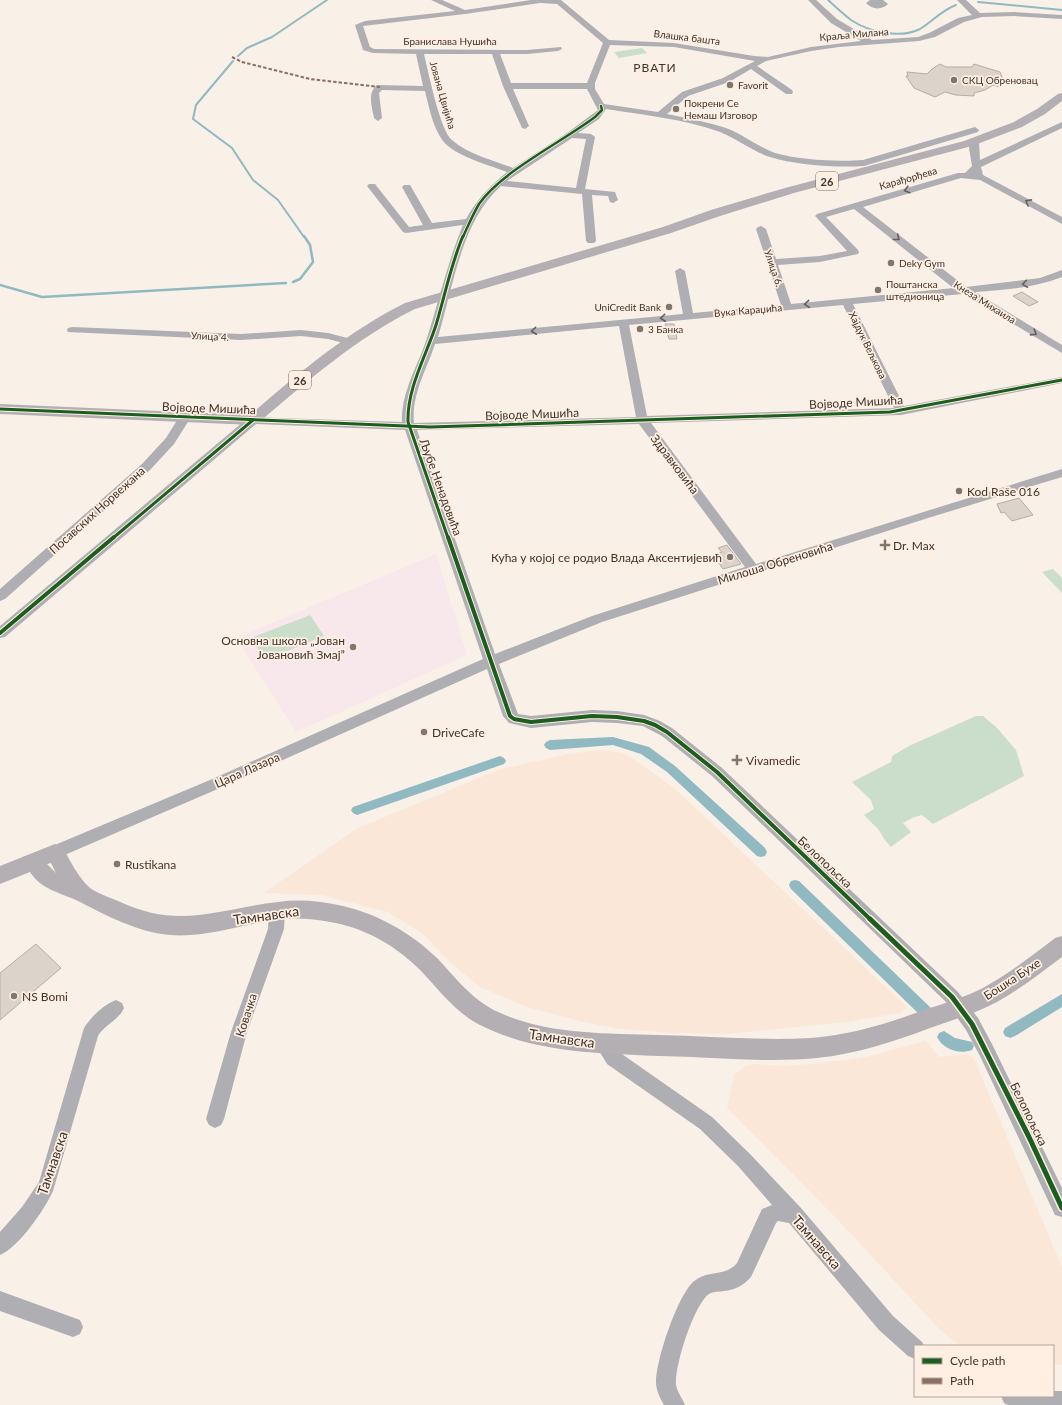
<svg xmlns="http://www.w3.org/2000/svg" width="1062" height="1405" font-family="Lato,sans-serif">
<style>
.built{fill:#fae7d8}
.education{fill:#f8e8eb}
.green{fill:#cbddcb}
.lines{fill:none;stroke-linecap:round;stroke-linejoin:round}
.stream-far1{stroke:#91b9c2;stroke-width:2}
.stream{stroke:#91b9c2;stroke-width:2.5}
.canal{fill:#91b9c2;fill-rule:evenodd}
.building{fill:#dcd3cb;stroke:#b5ada6}
.minor{fill:#afaeb2;fill-rule:evenodd}
.major{fill:#b3afb2;fill-rule:evenodd}
.quiet{stroke:#8d6e63;stroke-width:2;stroke-dasharray:3.5 2;stroke-linecap:butt}
.cycleway-far3-casing{stroke:#ffefe2;stroke-width:4}
.cycleway-far2-casing{stroke:#ffefe2;stroke-width:5}
.cycleway-far1-casing{stroke:#ffefe2;stroke-width:6}
.cycleway-casing{stroke:#ffefe2;stroke-width:8}
.cycleway-far3{stroke:#1b5e20;stroke-width:2.5}
.cycleway-far2{stroke:#1b5e20;stroke-width:3}
.cycleway-far1{stroke:#1b5e20;stroke-width:4}
.cycleway{stroke:#1b5e20;stroke-width:5}
.oneway{stroke:#665f5b}
.poi-dot{fill:#7f766e;stroke:#ffefe2;stroke-width:1.5}
.labels{text-anchor:middle;dominant-baseline:central;stroke-width:3.5;stroke-linejoin:round;paint-order:stroke}
.far-street-label{font-size:10px;fill:#3e342c;stroke:#ffefe2}
.far-poi-label{font-size:10px;fill:#3e342c;stroke:#ffefe2;text-anchor:start}
.shield{fill:#ffefe2;stroke:#786c63;stroke-width:1}
.shield-label{font-size:11px;font-weight:bold;fill:#3e342c}
.far-quarter-label{font-size:12px;letter-spacing:1px;fill:#3e342c;stroke:#ffefe2}
.street-label{font-size:12px;fill:#3e342c;stroke:#ffefe2}
.poi-label{font-size:12px;fill:#3e342c;stroke:#ffefe2;text-anchor:start}
.near-street-label{font-size:14px;fill:#3e342c;stroke:#ffefe2}
</style>
<rect width="100%" height="100%" fill="#f9f0e8"/>
<g class="built">
<polygon points="598,750 622,753 632,758 674,788 907,1007 900,1013 846,1022 728,1034 672,1033 621,1029 583,1022 527,1007 480,987 450,962 422,933 388,912 321,895 264,893 356,829 498,770 568,754"/>
<polygon points="924,1041 927,1042 939,1057 969,1054 974,1059 1062,1267 1062,1365 1053,1364 1053,1346 960,1346 940,1330 838,1220 727,1108 734,1075 746,1066 753,1064 782,1066 811,1064 845,1060 871,1056"/>
</g>
<polygon class="education" points="436,554 467,655 296,732 236,638"/>
<g class="green">
<polygon points="642,48 647,53 619,58 614,52"/>
<polygon points="1053,569 1062,578 1062,593 1042,572"/>
<polygon points="310,615 324,636 265,660 251,638"/>
<polygon points="976,716 983,716 997,728 1016,750 1024,776 933,824 922,815 912,818 903,823 911,832 891,847 884,839 879,830 864,815 874,809 871,800 852,782 891,762 892,756 909,746"/>
</g>
<g class="lines">
<g class="stream-far1">
<path d="M828,0C836,7 843,14 851,20C869,32 900,39 920,29C933,21 942,10 956,5"/>
<polyline points="978,2 1062,10"/>
<polyline points="238,56 247,48 272,37 327,0"/>
<polyline points="233,61 196,105 193,119 232,148 253,180 278,200 304,237"/>
</g>
<g class="stream">
<polyline points="293,282 300,279 313,262 310,245 304,236"/>
<polyline points="0,285 42,297 286,283"/>
</g>
<g class="canal">
<polygon points="613,737 649,747 675,766 765,848 767,852 765,856 761,857 757,856 667,772 641,754 613,745 550,750 546,748 544,745 546,742 550,740"/>
<polygon points="500,756 504,758 506,761 504,764 357,815 353,813 351,810 353,807"/>
<polygon points="795,880 799,881 932,1009 934,1013 932,1017 927,1019 922,1017 791,889 789,885 791,881"/>
<polygon points="1062,994 1062,1007 1015,1036 1010,1038 1005,1036 1003,1032 1005,1028"/>
<path d="M944,1031L955,1038L972,1042L974,1046L972,1050C959,1055 943,1049 937,1037L939,1033Z"/>
</g>
</g>
<g class="building">
<polygon points="940,64 946,67 972,67 974,64 1000,72 1003,79 1000,87 993,85 985,90 974,93 974,96 956,95 945,92 935,97 914,88 906,76 908,76 907,72 927,74 932,69"/>
<polygon points="1022,292 1038,302 1029,306 1013,296"/>
<polygon points="665,324 674,324 677,339 669,339"/>
<polygon points="1019,498 1033,515 1012,521 1004,512 1001,513 997,504"/>
<polygon points="727,545 741,564 723,569 713,555 722,552 718,548"/>
<polygon points="36,944 61,968 0,1020 0,973"/>
</g>
<g class="lines">
<g class="minor">
<path d="M431,0H442L465,10L531,0H561L609,40L674,43L754,56L768,57L811,47L861,41L831,23L808,0H816L837,19L872,40L918,37L929,33L958,18L972,15L957,0H966L980,13L1014,12L1062,15V19L1014,16L982,17L964,22L935,37L919,41L839,47L811,51L766,61L757,66L792,90L793,92L792,94H786L751,69L729,82L688,96L667,114C686,118 707,122 726,128C743,134 758,147 775,153C799,160 839,162 863,160L975,127L979,130L978,132L864,166C837,168 795,165 770,157C752,151 737,139 720,132C684,119 644,115 606,109L599,119L578,133L591,134L595,137L585,189L615,192L618,200L613,203L610,202L608,196L592,195L596,241L594,243H588L586,241L582,194L501,186C461,221 453,288 438,337L683,314L675,271L680,268L685,271L693,313L781,305L756,229L758,227L761,226L766,229L776,259L820,256L847,251L817,218L815,216L817,214L958,173H965L972,166L969,148L971,139H977L979,141L980,160L1062,122V128L981,167L983,175L1062,217V224L980,180L961,178L863,207L966,287L1040,278L1062,270V277C1034,288 1005,290 975,292L1062,345V353L963,294L853,304L904,406L1062,377V383L901,415L651,423L756,564L1062,469V477L928,518L602,622L499,664L518,714L531,716L592,710L617,711L644,715L660,721L672,728L722,768L958,992L978,1018L992,1044L1062,1188V1217L1055,1215L980,1056L966,1030L946,1002L712,776L662,736L643,726L617,723L592,722L531,728L509,723L503,716L487,669L220,788L60,857L55,859L50,857L47,852L50,847L210,780L483,659L405,430L256,424L5,637L0,638V626L249,417L402,422C401,392 418,366 427,338C439,300 448,261 463,225L406,233L403,232L367,186L369,184H375L409,227L423,225L402,187L404,185H410L432,223L466,219C477,199 490,186 507,172C491,166 453,155 443,141C433,128 429,107 425,91L382,90L379,93L382,118L378,121L374,118C372,107 367,93 377,85L423,86L416,54L373,53L363,50L355,25L365,21L455,11ZM540,3L557,4L603,43L587,83H511L500,54H527L558,51L562,49L561,47L527,50L374,49L370,47L363,26L465,14ZM610,45L674,47L755,61L723,78L682,92L658,112L604,104L595,89V83ZM424,54H492L503,86L522,128L525,129L529,126L513,89H587L598,110L567,133L513,168C493,160 469,155 452,140C440,131 428,70 424,54ZM572,138L586,139L576,188L507,181ZM854,209L952,287L954,288L791,304L778,265L820,262L858,254L859,252L858,250L826,217ZM843,305L894,408L647,416L629,325ZM619,326L636,417L414,423C411,395 427,369 435,344ZM639,424L745,567L592,616L495,654L417,430Z"/>
<path d="M870,0H883L888,4C882,10 872,10 866,3Z"/>
<polygon points="72,327 241,334 301,330 328,333 351,339 352,341 347,344 328,339 301,336 241,340 68,332 67,330 68,328"/>
<polygon points="185,413 189,414 191,417 174,444 150,470 5,599 0,601 0,589 142,464 166,438 181,414"/>
<polygon points="277,904 283,906 285,911 284,929 247,1032 224,1119 221,1125 215,1128 209,1125 206,1119 231,1032 268,929 269,911 271,906"/>
<path d="M116,1000L122,1003L124,1008C119,1020 104,1025 98,1036L53,1191C45,1209 18,1248 0,1255V1232L22,1207L39,1182L84,1028C91,1017 103,1005 116,1000Z"/>
<path d="M604,1036L610,1038L619,1052L712,1117L750,1154L801,1208L893,1316L922,1342L924,1346H915V1359L908,1356L879,1330L789,1223L778,1221L776,1223L751,1277C744,1285 735,1290 724,1291C719,1292 714,1291 709,1294C694,1304 674,1367 676,1385C677,1392 683,1399 685,1405H664C660,1398 656,1390 656,1382C656,1360 677,1297 693,1282C708,1269 724,1278 737,1263L762,1209L772,1205L738,1166L700,1129L607,1064L595,1044L598,1038Z"/>
<polygon points="0,1291 80,1320 83,1327 80,1334 73,1337 0,1311"/>
<polygon points="1053,1391 1062,1391 1062,1405 1008,1405 1004,1403 1001,1396 1053,1396"/>
</g>
<g class="major">
<path d="M1062,93V101L1045,114L1022,127L972,146L794,193L720,216L671,233L415,309C356,338 308,381 258,423L253,425L0,414V404L250,415C299,373 347,332 405,303L663,227L711,210L785,188L964,141L1014,122L1037,109L1058,94Z"/>
<path d="M55,844L62,846C69,859 78,877 89,887C96,893 109,897 118,901C179,930 217,909 278,902C299,899 321,901 343,906C378,914 411,933 437,958C456,978 472,1000 498,1012C548,1035 604,1033 658,1035C709,1036 760,1041 811,1038C851,1035 889,1023 927,1009C946,1003 965,997 983,988C1008,974 1032,956 1055,938L1062,936V957C1041,973 1020,989 997,1002C976,1013 953,1020 930,1028C893,1042 856,1054 817,1058C765,1063 712,1057 660,1056C598,1053 536,1053 480,1025C456,1013 440,991 422,972C399,948 369,930 336,923C316,919 295,917 275,920C240,925 206,938 170,935C136,932 106,915 76,900C58,892 41,889 30,872L0,884V866ZM51,863L56,873L47,864Z"/>
</g>
<polyline class="quiet" points="232,57 242,62 310,79 380,87"/>
<g class="cycleway-far3-casing">
<path id="cycleway-far3" d="M463,237C468,226 473,214 479,204C502,171 562,142 595,117L602,110L601,106"/>
</g>
<g class="cycleway-far2-casing">
<g id="cycleway-far2">
<polyline points="0,409 430,427 890,412 1062,380"/>
<polyline points="113,538 253,420"/>
<path d="M448,538L408,422C407,388 426,356 436,325C445,295 451,264 463,236"/>
</g>
</g>
<g class="cycleway-far1-casing">
<g id="cycleway-far1">
<polyline points="448,537 510,716 514,719 531,722 592,716 617,717 644,721 655,725 667,732 717,772 871,920"/>
<polyline points="0,633 114,537"/>
</g>
</g>
<g class="cycleway-casing">
<polyline id="cycleway" points="870,919 952,997 972,1024 1029,1137 1062,1208"/>
</g>
<use href="#cycleway-far3" class="cycleway-far3"/>
<use href="#cycleway-far2" class="cycleway-far2"/>
<use href="#cycleway-far1" class="cycleway-far1"/>
<use href="#cycleway" class="cycleway"/>
</g>
<defs><path id="oneway-chevron" d="M-2-3.5L2.5 0L-2 3.5" fill="none" stroke-width="1.6" stroke-linecap="round" stroke-linejoin="round"/></defs>
<g class="oneway">
<use href="#oneway-chevron" transform="translate(907 190) rotate(164)"/>
<use href="#oneway-chevron" transform="translate(1028 202) rotate(-151)"/>
<use href="#oneway-chevron" transform="translate(897 238) rotate(39)"/>
<use href="#oneway-chevron" transform="translate(1025 284) rotate(172)"/>
<use href="#oneway-chevron" transform="translate(807 304) rotate(175)"/>
<use href="#oneway-chevron" transform="translate(663 318) rotate(174)"/>
<use href="#oneway-chevron" transform="translate(534 331) rotate(174)"/>
<use href="#oneway-chevron" transform="translate(1034 333) rotate(32)"/>
</g>
<g class="poi-dot">
<circle cx="954" cy="80" r="4"/>
<circle cx="730" cy="85" r="4"/>
<circle cx="676" cy="109" r="4"/>
<circle cx="891" cy="263" r="4"/>
<circle cx="878" cy="290" r="4"/>
<circle cx="669" cy="307" r="4"/>
<circle cx="640" cy="329" r="4"/>
<circle cx="959" cy="491" r="4"/>
<path d="M883 539h4v4h4v4h-4v4h-4v-4h-4v-4h4z"/>
<circle cx="730" cy="557" r="4"/>
<circle cx="353" cy="647" r="4"/>
<circle cx="424" cy="732" r="4"/>
<path d="M735 754h4v4h4v4h-4v4h-4v-4h-4v-4h4z"/>
<circle cx="117" cy="864" r="4"/>
<circle cx="14" cy="996" r="4"/>
</g>
<g class="labels">
<g class="far-street-label">
<text transform="translate(854 34) rotate(-5)">Краља Милана</text>
<text transform="translate(687 37) rotate(7)">Влашка башта</text>
<text x="450" y="41">Бранислава Нушића</text>
<text transform="translate(443 95) rotate(74)">Јована Цвијића</text>
<text transform="translate(908 178) rotate(-16)">Карађорђева</text>
<text transform="translate(774 268) rotate(71)">Улица 6.</text>
<text transform="translate(985 302) rotate(32)">Кнеза Михаила</text>
<text transform="translate(748 310) rotate(-5)">Вука Караџића</text>
<text transform="translate(210 336) rotate(3)">Улица 4.</text>
<text transform="translate(868 345) rotate(64)">Хајдук Вељкова</text>
</g>
<g class="far-poi-label">
<text x="962" y="80">СКЦ Обреновац</text>
<text x="738" y="85">Favorit</text>
<text x="684" y="103">Покрени Се<tspan x="684" dy="12">Немаш Изговор</tspan></text>
<text x="899" y="263">Deky Gym</text>
<text x="886" y="284">Поштанска<tspan x="886" dy="12">штедионица</tspan></text>
<text x="661" y="307" text-anchor="end">UniCredit Bank</text>
<text x="648" y="329">3 Банка</text>
</g>
<g class="shield">
<rect x="816" y="172" width="22" height="18" rx="3"/>
<rect x="289" y="371" width="22" height="18" rx="3"/>
</g>
<g class="shield-label">
<text x="827" y="181">26</text>
<text x="300" y="380">26</text>
</g>
<g class="far-quarter-label">
<text x="655" y="67">РВАТИ</text>
</g>
<g class="street-label">
<text transform="translate(856 402) rotate(-3)">Војводе Мишића</text>
<text transform="translate(209 408) rotate(2)">Војводе Мишића</text>
<text transform="translate(532 414) rotate(-2)">Војводе Мишића</text>
<text transform="translate(675 464) rotate(53)">Здравковића</text>
<text transform="translate(441 487) rotate(70)">Љубе Ненадовића</text>
<text transform="translate(97 510) rotate(-42)">Посавских Норвежана</text>
<text transform="translate(775 563) rotate(-17)">Милоша Обреновића</text>
<text transform="translate(247 770) rotate(-24)">Цара Лазара</text>
<text transform="translate(825 862) rotate(43)">Белопољска</text>
<text transform="translate(1012 979) rotate(-33)">Бошка Бухе</text>
<text transform="translate(246 1015) rotate(-72)">Ковачка</text>
<text transform="translate(1029 1114) rotate(64)">Белопољска</text>
</g>
<g class="poi-label">
<text x="967" y="491">Kod Raše 016</text>
<text x="893" y="545">Dr. Max</text>
<text x="722" y="557" text-anchor="end">Кућа у којој се родио Влада Аксентијевић</text>
<text x="345" y="640" text-anchor="end">Основна школа „Јован<tspan x="345" dy="14">Јовановић Змај”</tspan></text>
<text x="432" y="732">DriveCafe</text>
<text x="746" y="760">Vivamedic</text>
<text x="125" y="864">Rustikana</text>
<text x="22" y="996">NS Bomi</text>
</g>
<g class="near-street-label">
<text transform="translate(266 915) rotate(-8)">Тамнавска</text>
<text transform="translate(562 1038) rotate(8)">Тамнавска</text>
<text transform="translate(52 1163) rotate(-71)">Тамнавска</text>
<text transform="translate(817 1242) rotate(49)">Тамнавска</text>
</g>
</g>
<rect x="914" y="1345" width="140" height="52" fill="#ffefe2" stroke="#b2a499"/>
<rect x="922" y="1358" width="20" height="6" fill="#1b5e20" stroke="#b2a499"/>
<text x="950" y="1365" font-size="12" fill="#3e342c">Cycle path</text>
<rect x="922" y="1378" width="20" height="6" fill="#8d6e63" stroke="#b2a499"/>
<text x="950" y="1385" font-size="12" fill="#3e342c">Path</text>
</svg>
